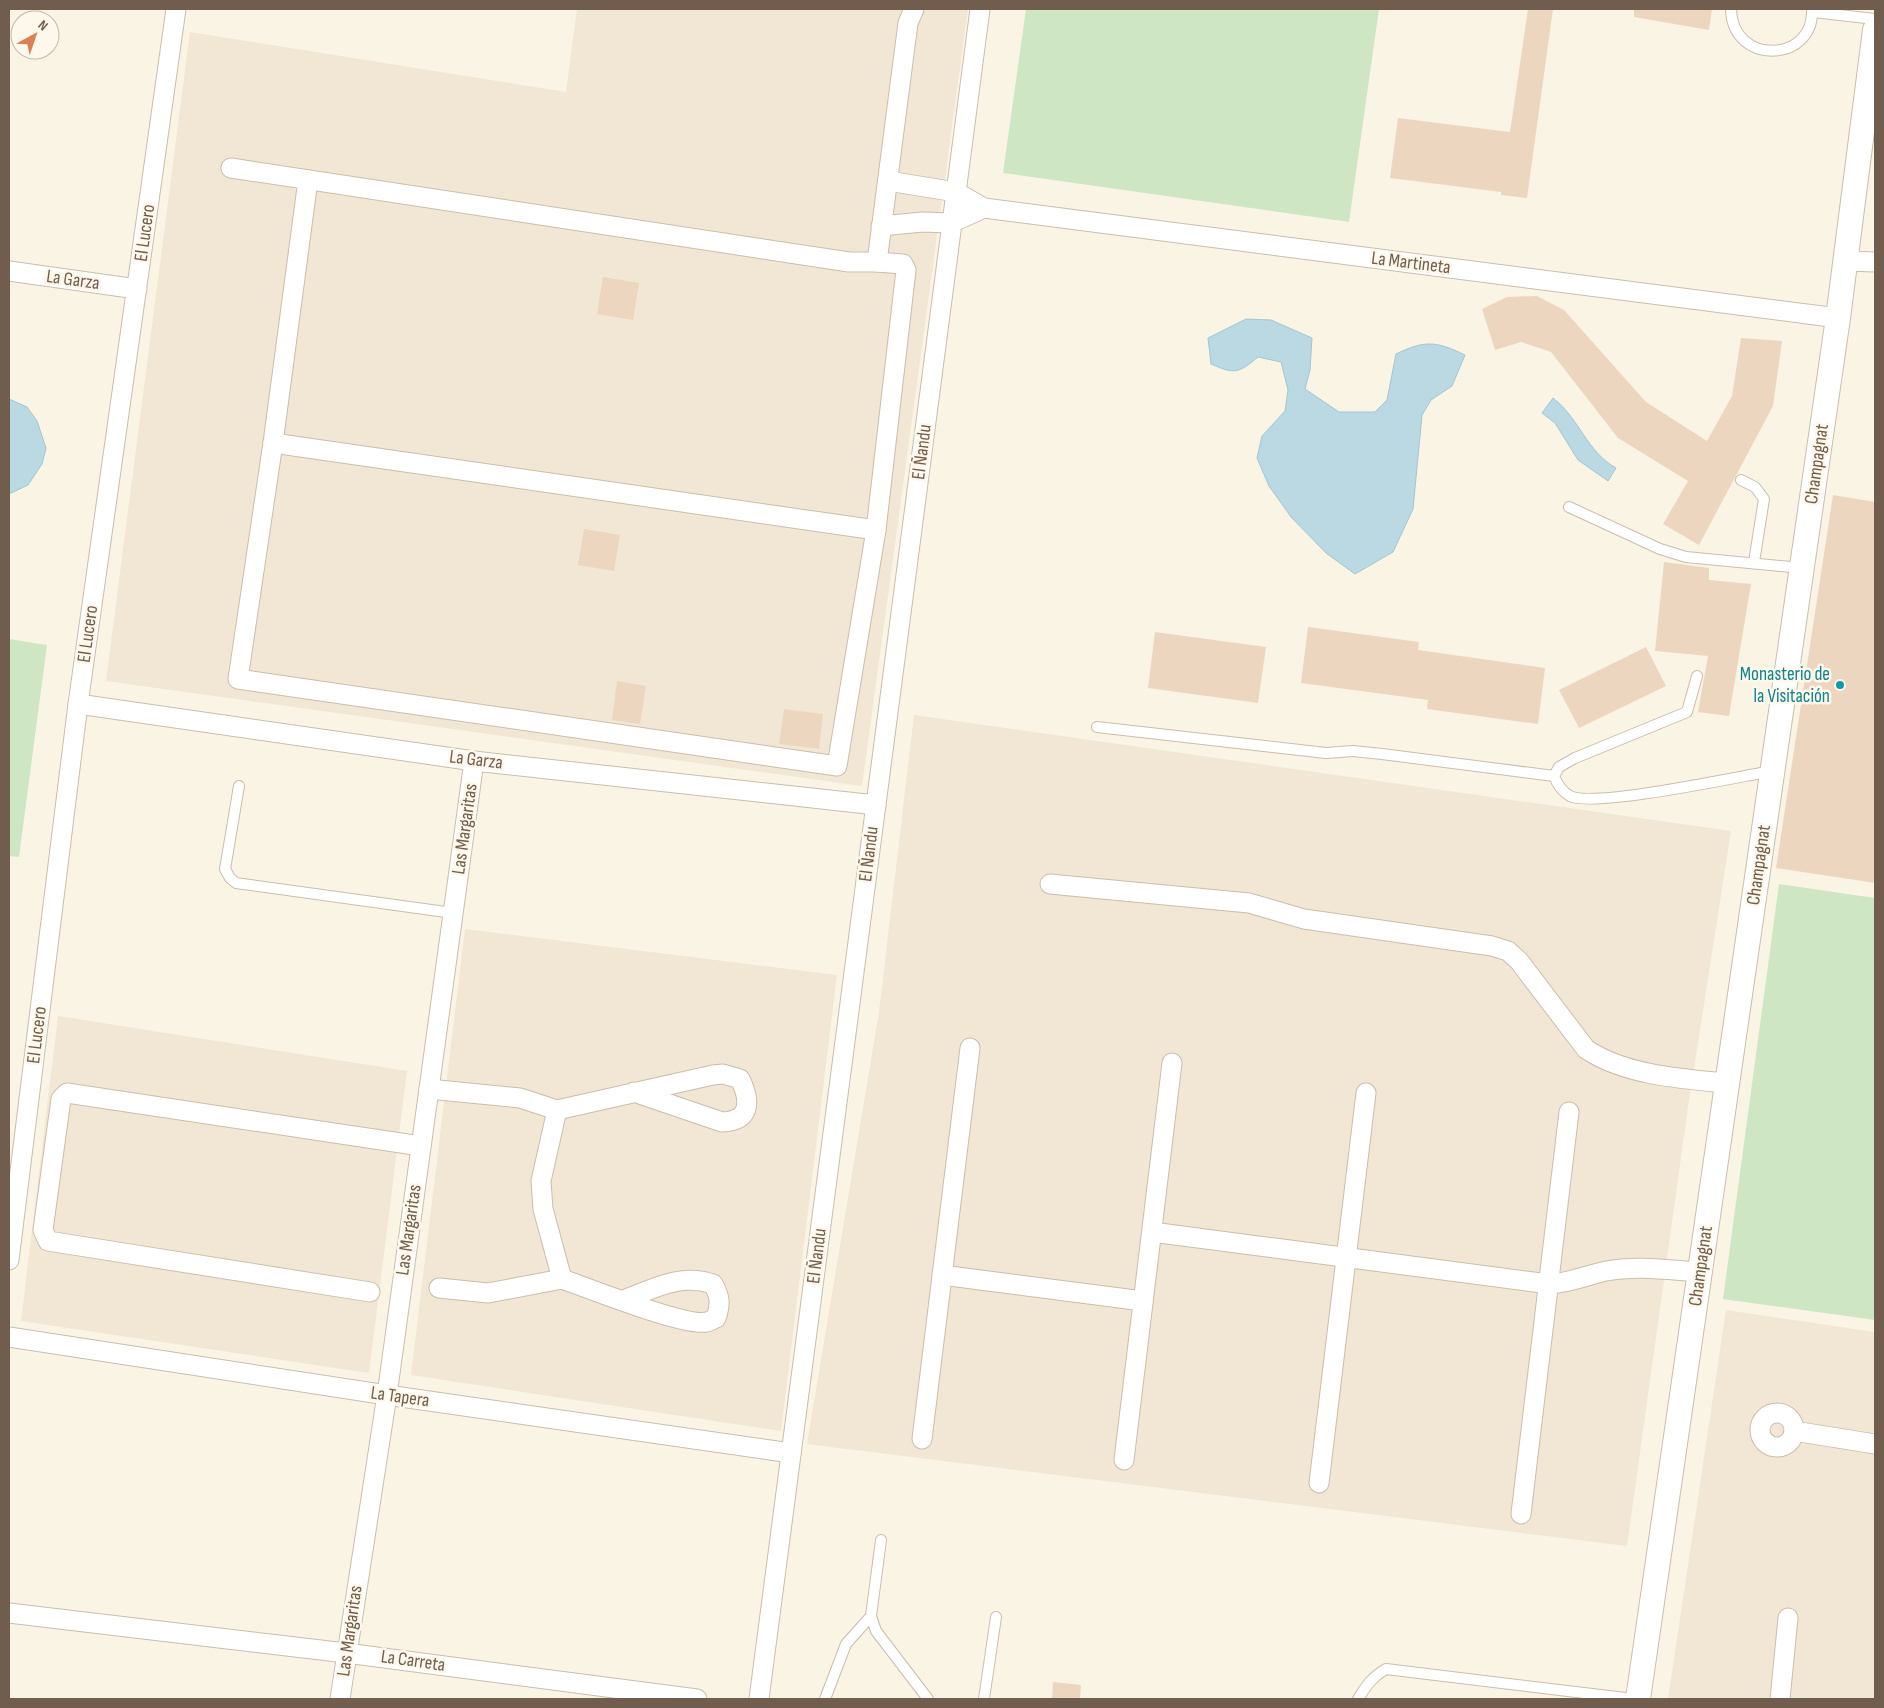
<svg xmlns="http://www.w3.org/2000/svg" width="1884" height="1708" font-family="'Sofia Sans Condensed',sans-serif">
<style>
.residential{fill:#f1e7d4}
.green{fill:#cfe6c5}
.water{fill:#bbd9e2;stroke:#a2c6d3}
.building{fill:#edd6bf}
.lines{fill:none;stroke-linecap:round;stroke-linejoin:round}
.service-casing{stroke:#cbbdac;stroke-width:12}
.minor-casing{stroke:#cbbdac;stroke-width:21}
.tertiary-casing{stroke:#cbbdac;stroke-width:26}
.service{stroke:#fff;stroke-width:10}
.minor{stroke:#fff;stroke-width:19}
.tertiary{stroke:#fff;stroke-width:24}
.culture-dot{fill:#0f9aa8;stroke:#fdf8eb;stroke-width:2}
.labels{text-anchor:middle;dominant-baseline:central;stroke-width:5;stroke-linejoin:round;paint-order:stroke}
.street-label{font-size:19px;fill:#715d4d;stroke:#fdf8eb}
.culture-label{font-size:19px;fill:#0d838f;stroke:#fdf8eb;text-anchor:end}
</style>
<rect width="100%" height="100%" fill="#faf4e5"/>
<g class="residential">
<polygon points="577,9 968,9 862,786 106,681 190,32 566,92"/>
<polygon points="914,715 1731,831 1688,1107 1627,1546 807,1444 879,1012"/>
<polygon points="465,929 837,975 781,1431 411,1375"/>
<polygon points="58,1016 407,1071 369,1373 21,1321"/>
<polygon points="1726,1310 1875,1332 1875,1699 1668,1699"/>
</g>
<g class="green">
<polygon points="1026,9 1379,9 1349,222 1003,173"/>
<polygon points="9,639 47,645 19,857 9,856"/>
<polygon points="1779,884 1875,898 1875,1320 1723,1299"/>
</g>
<g class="water">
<path d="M1246,319L1271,320L1312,338L1310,370L1305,389L1339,412H1375L1387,400L1396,354C1425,340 1436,341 1465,355L1452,386L1431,400L1422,415L1413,509L1393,552L1355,574L1326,553L1291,517L1269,486L1257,458L1262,436L1285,411L1288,390L1281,362L1258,357C1238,374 1234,374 1211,364L1208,338Z"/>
<path d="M1553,398C1580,419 1586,451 1616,468L1608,481L1578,460L1555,423L1542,413Z"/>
<polygon points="9,399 27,407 37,421 46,448 42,464 28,485 9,494"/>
</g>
<g class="building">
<polygon points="1528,9 1553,9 1527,198 1501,195 1501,192 1390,178 1398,118 1510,132"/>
<polygon points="1634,9 1712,9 1709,30 1634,17"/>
<polygon points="603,277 639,283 633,320 597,314"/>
<polygon points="1537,296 1564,310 1646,402 1707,441 1732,396 1741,338 1782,341 1773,406 1699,545 1663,524 1688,481 1618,438 1551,352 1521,342 1495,350 1482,309 1507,297"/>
<polygon points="1833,495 1875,502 1875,883 1776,868"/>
<polygon points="584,529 620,535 614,571 578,565"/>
<polygon points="1664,562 1709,568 1709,580 1751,584 1729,716 1698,712 1708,656 1655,651"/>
<polygon points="1308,627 1419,642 1418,650 1545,668 1538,724 1427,709 1428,700 1301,683"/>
<polygon points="1155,632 1266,647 1258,703 1148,688"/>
<polygon points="1646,647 1666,686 1579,728 1559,690"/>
<polygon points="617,681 646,686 640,724 612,720"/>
<polygon points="784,709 823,714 819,749 779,744"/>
<polygon points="1053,1682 1081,1685 1080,1699 1052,1699"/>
</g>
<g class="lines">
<g class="service-casing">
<g id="service">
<path d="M1731,9C1732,66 1815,63 1812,9"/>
<polyline points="1813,12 1875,19"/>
<polyline points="1741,480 1755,487 1764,499 1754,562"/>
<polyline points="1569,507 1660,549 1686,557 1802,568"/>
<path d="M1697,676L1687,712L1575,758L1559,767L1554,776C1557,784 1561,791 1570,796C1593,808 1737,777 1772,771"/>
<polyline points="1097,727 1326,753 1353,751 1382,754 1554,776"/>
<polyline points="239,786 225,869 230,878 236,883 453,913"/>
<polyline points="871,1616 876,1631 928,1699"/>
<polyline points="825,1699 846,1644 871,1616 881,1540"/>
<polyline points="984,1699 996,1617"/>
<path d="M1358,1699C1366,1686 1372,1677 1386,1669L1634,1699"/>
</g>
</g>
<g class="minor-casing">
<g id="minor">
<polyline points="231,168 849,262 877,262"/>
<polyline points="308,180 273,443 238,679 837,766 876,530 906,270 903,264 877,262 908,23 914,9"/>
<polyline points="888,181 956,192 984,208 1838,318"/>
<polyline points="881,226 922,222 951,223 984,208"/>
<polyline points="1847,261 1875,262"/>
<polyline points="9,271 137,289"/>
<polyline points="273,443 876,530"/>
<polyline points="78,704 474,761 876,805"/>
<path d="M1050,884L1249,903L1304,919L1492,946L1508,951L1519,961L1586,1049C1624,1075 1682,1079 1727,1083"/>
<path d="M429,1089L520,1098L557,1110L713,1075L723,1074L740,1079C751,1101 751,1121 722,1122L634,1092"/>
<path d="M1152,1232L1549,1284C1570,1283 1587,1275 1606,1271C1637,1265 1669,1270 1700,1272"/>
<polyline points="9,1260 78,704 176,9"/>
<polyline points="942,1275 1143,1301"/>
<path d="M562,1279C588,1288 685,1327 706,1322C709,1322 713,1319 716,1318C721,1304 720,1296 713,1284C679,1273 654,1289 623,1300"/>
<polyline points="439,1288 488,1293 562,1279 543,1209 541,1181 557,1110"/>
<polyline points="370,1292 48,1241 43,1230 61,1099 67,1093 421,1146"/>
<polyline points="9,1337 387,1395 791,1453"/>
<circle cx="1777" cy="1430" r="17"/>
<polyline points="1794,1431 1875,1444"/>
<polyline points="922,1439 970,1048"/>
<polyline points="1124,1460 1172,1063"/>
<polyline points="1319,1483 1366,1093"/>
<polyline points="1521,1514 1569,1112"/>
<polyline points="9,1613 346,1653 697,1699"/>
<polyline points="340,1699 387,1395 474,761"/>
<polyline points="759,1699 980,9"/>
<polyline points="1780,1699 1788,1618"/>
</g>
</g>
<g class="tertiary-casing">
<polyline id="tertiary" points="1638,1699 1838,318 1875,30"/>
</g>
<use href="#service" class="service"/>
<use href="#minor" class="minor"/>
<use href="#tertiary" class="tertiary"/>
</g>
<circle class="culture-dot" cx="1840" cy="685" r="5"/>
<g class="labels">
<g class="street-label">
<text transform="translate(145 233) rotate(-82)">El Lucero</text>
<text transform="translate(1411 263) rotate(7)">La Martineta</text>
<text transform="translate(73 280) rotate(8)">La Garza</text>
<text transform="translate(922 452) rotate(-83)">El Ñandu</text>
<text transform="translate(1817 464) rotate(-82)">Champagnat</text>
<text transform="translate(88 634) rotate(-82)">El Lucero</text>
<text transform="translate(476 760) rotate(7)">La Garza</text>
<text transform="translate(465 829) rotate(-82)">Las Margaritas</text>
<text transform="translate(869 854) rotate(-83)">El Ñandu</text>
<text transform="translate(1759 865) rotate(-82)">Champagnat</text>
<text transform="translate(37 1035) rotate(-83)">El Lucero</text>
<text transform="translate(409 1230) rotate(-82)">Las Margaritas</text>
<text transform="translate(817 1256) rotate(-83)">El Ñandu</text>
<text transform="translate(1701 1266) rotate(-82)">Champagnat</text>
<text transform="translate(400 1397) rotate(8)">La Tapera</text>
<text transform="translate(350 1631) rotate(-82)">Las Margaritas</text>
<text transform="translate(413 1661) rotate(8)">La Carreta</text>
</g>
<g class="culture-label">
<text x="1830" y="674">Monasterio de<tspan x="1830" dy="22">la Visitación</tspan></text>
</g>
</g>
<rect width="1884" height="1708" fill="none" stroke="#715d4d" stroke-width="20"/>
<g transform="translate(35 35) rotate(40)"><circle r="24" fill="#fdf8eb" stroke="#c5baac"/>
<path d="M0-4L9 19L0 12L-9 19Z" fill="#da8054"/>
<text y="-8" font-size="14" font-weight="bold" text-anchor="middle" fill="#715d4d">N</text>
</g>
</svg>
